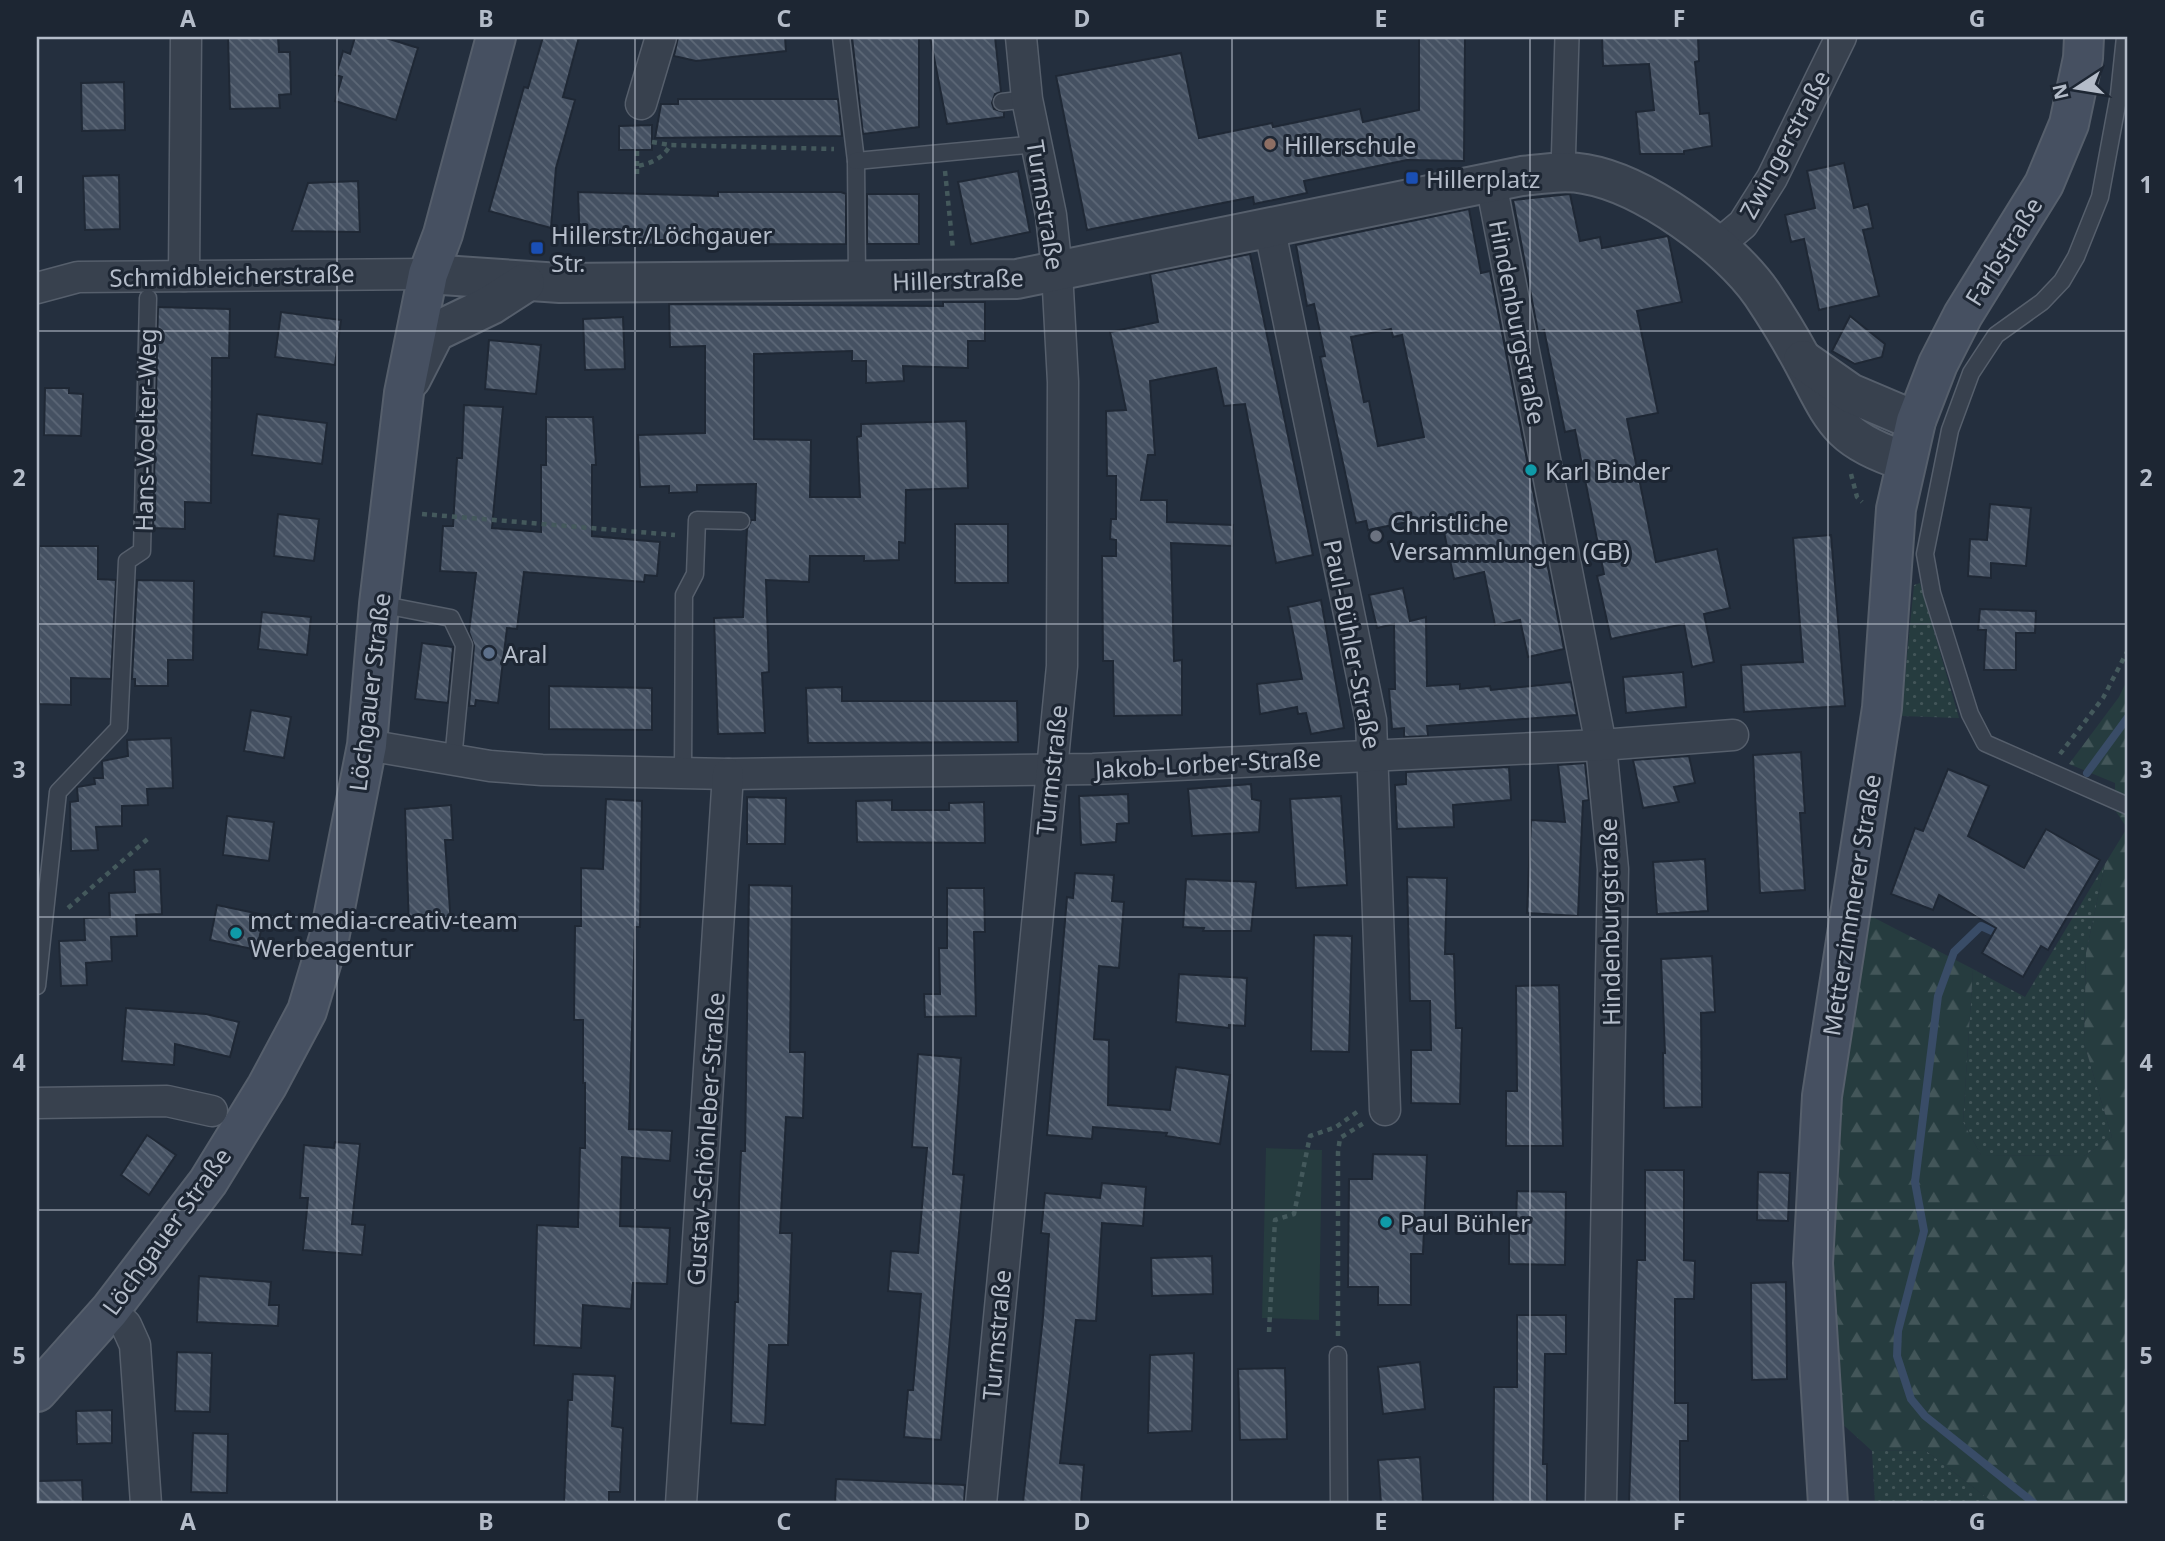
<svg xmlns="http://www.w3.org/2000/svg" width="2165" height="1541" font-family="'Noto Sans',sans-serif">
<style>
.grass{fill:url(#grass-dots)}
.forest{fill:url(#forest-firs)}
.park{fill:#263c3f}
.lines{fill:none;stroke-linecap:round;stroke-linejoin:round}
.stream{stroke:#394c67;stroke-width:8}
.building{fill:url(#building-back-hatch);stroke:#1f2835;stroke-width:2;fill-rule:evenodd}
.service-casing{stroke:#565f6c;stroke-width:19}
.pedestrian-casing{stroke:#565f6c;stroke-width:26}
.minor-casing{stroke:#565f6c;stroke-width:33}
.tertiary-casing{stroke:#565f6c;stroke-width:42}
.secondary-casing{stroke:#565f6c;stroke-width:42}
.path{stroke:#44595c;stroke-width:4.5;stroke-dasharray:5 5;stroke-linecap:butt}
.service{stroke:#38414e;stroke-width:16}
.pedestrian{stroke:#38414e;stroke-width:23}
.minor{stroke:#38414e;stroke-width:30}
.tertiary{stroke:#38414e;stroke-width:38}
.secondary{stroke:#465061;stroke-width:38}
.grid{fill:none;stroke:#b4bcc9;stroke-width:2;stroke-opacity:0.55}
.education-dot{fill:#8d6e63;stroke:#1d2633;stroke-width:2.5}
.transit-dot{fill:#1a4fb4;stroke:#1d2633;stroke-width:2.5}
.culture-dot{fill:#0f9aa8;stroke:#1d2633;stroke-width:2.5}
.worship-dot{fill:#6b7280;stroke:#1d2633;stroke-width:2.5}
.service-dot{fill:#5c6f8a;stroke:#1d2633;stroke-width:2.5}
.labels{text-anchor:middle;dominant-baseline:central;stroke-width:6;stroke-linejoin:round;paint-order:stroke}
.poi-label{font-size:24px;fill:#b4bcc9;stroke:#1d2633;text-anchor:start}
.street-label{font-size:24px;fill:#b4bcc9;stroke:#1d2633}
.neatline{fill:none;stroke:#b4bcc9;stroke-width:2.5}
.grid-label{font-size:23px;text-anchor:middle;font-weight:bold;fill:#b4bcc9}
</style>
<defs>
<pattern id="grass-dots" width="8" height="8" patternUnits="userSpaceOnUse" patternTransform="scale(1.75)"><rect width="8" height="8" fill="#263c3f"/><path d="M2 2h.1M6 6h.1" fill="none" stroke="#435659" stroke-width="1.8" stroke-linecap="round"/></pattern>
<pattern id="forest-firs" width="22" height="20" patternUnits="userSpaceOnUse" patternTransform="scale(1.75)"><rect width="22" height="20" fill="#263c3f"/><path d="M5 1l3.5 6h-7zM16 11l3.5 6h-7z" fill="#435659"/></pattern>
<pattern id="building-back-hatch" width="6" height="6" patternUnits="userSpaceOnUse" patternTransform="scale(1.75)"><rect width="6" height="6" fill="#455162"/><path d="M-1 5l2 2M0 0l6 6M5-1l2 2" fill="none" stroke="#5d6877"/></pattern>
</defs>
<rect width="100%" height="100%" fill="#242f3e"/>
<g class="grass">
<polygon points="1920,583 1959,718 1901,716 1914,585"/>
<polygon points="2105,864 2086,953 2084,1043 2112,1137 2084,1156 1981,1155 1963,1122 1973,969 2025,997"/>
<polygon points="1925,1450 1995,1504 1875,1504 1872,1451"/>
</g>
<polygon class="forest" points="2128,678 2128,1504 1995,1504 1925,1450 1872,1451 1838,1420 1828,1279 1838,1193 1844,1049 1865,913 1973,969 1963,1122 1981,1155 2084,1156 2112,1137 2084,1043 2086,953 2105,864 2127,828 2115,810 2115,783 2069,764 2119,697"/>
<polygon class="park" points="1266,1148 1322,1150 1319,1320 1262,1318"/>
<g class="lines">
<g class="stream">
<polyline points="2087,773 2128,717"/>
<polyline points="2003,936 1981,926 1954,952 1938,996 1915,1182 1924,1231 1898,1331 1897,1356 1911,1399 1925,1416 2035,1504"/>
</g>
</g>
<g class="building">
<polygon points="228,37 278,37 279,52 290,52 291,94 279,95 280,108 230,109"/>
<polygon points="355,37 383,37 418,48 396,120 335,101 342,77 336,75 343,51 350,54"/>
<polygon points="543,37 579,37 563,97 575,100 556,168 551,228 489,211 524,87 528,88"/>
<polygon points="678,37 785,37 786,51 696,61 674,56"/>
<polygon points="852,37 919,37 919,127 863,134"/>
<polygon points="930,37 995,37 1001,92 995,94 992,103 994,109 1004,112 1004,117 947,124"/>
<polygon points="1419,37 1465,37 1464,161 1407,160 1304,181 1307,193 1254,204 1253,197 1087,230 1056,76 1181,53 1199,138 1272,123 1273,127 1360,109 1363,122 1419,110"/>
<polygon points="1602,37 1698,37 1699,61 1695,62 1700,114 1709,113 1712,146 1684,151 1684,154 1640,154 1636,112 1654,110 1649,64 1603,66"/>
<polygon points="124,82 125,130 82,131 81,83"/>
<polygon points="678,99 838,99 842,136 655,138 661,104 678,104"/>
<polygon points="652,125 652,150 619,150 619,126"/>
<polygon points="1844,163 1854,208 1868,204 1873,228 1863,230 1879,296 1819,310 1804,239 1791,242 1785,215 1815,208 1807,171"/>
<polygon points="1018,171 1030,232 971,244 958,182"/>
<polygon points="119,175 120,229 85,230 83,176"/>
<polygon points="358,181 360,232 292,231 308,183"/>
<polygon points="578,192 718,196 718,192 841,192 846,194 846,244 580,245"/>
<rect x="867" y="194" width="52" height="50"/>
<polygon points="1570,194 1580,241 1600,237 1602,248 1668,236 1682,302 1637,311 1658,413 1627,419 1656,562 1717,549 1730,608 1704,614 1714,662 1692,667 1684,624 1611,639 1597,576 1604,574 1575,430 1565,432 1544,330 1538,332 1513,200"/>
<path d="M1469,209L1481,273L1490,271L1564,649L1528,657L1520,620L1495,625L1484,572L1454,579L1444,532L1436,534L1432,517L1368,530L1366,521L1356,523L1320,357L1325,356L1314,304L1307,306L1296,245ZM1391,329L1393,337L1402,335L1424,437L1378,446L1369,401L1364,402L1351,337Z"/>
<polygon points="1250,254 1313,555 1276,563 1245,404 1224,406 1216,368 1150,381 1155,455 1148,455 1141,500 1167,500 1167,522 1233,525 1232,546 1171,543 1174,661 1182,660 1182,715 1114,716 1113,661 1103,661 1102,556 1116,556 1116,540 1110,539 1111,519 1116,519 1116,476 1107,476 1106,411 1126,410 1110,332 1158,322 1150,274"/>
<polygon points="943,302 985,302 985,341 968,341 968,368 903,366 904,381 866,383 866,361 852,361 852,351 754,354 754,439 811,440 810,497 860,497 857,437 861,436 861,424 966,421 968,488 906,490 905,543 899,542 899,560 864,561 864,556 810,556 809,582 766,580 769,672 762,673 765,733 718,734 714,618 743,617 747,529 751,520 755,520 756,484 697,485 697,492 669,493 669,486 640,487 638,435 705,433 705,346 670,347 669,304 943,306"/>
<polygon points="158,307 230,309 229,358 212,358 211,503 185,502 185,529 153,528"/>
<polygon points="281,312 341,320 335,365 275,357"/>
<polygon points="1850,316 1885,344 1882,357 1855,364 1832,351"/>
<polygon points="623,317 625,369 585,370 583,319"/>
<polygon points="489,340 541,345 536,394 485,389"/>
<polygon points="45,388 69,388 69,393 83,394 81,436 44,435"/>
<polygon points="464,405 503,407 492,528 541,532 541,465 546,465 546,417 593,417 596,465 592,465 592,536 660,542 657,576 645,575 644,582 524,572 517,629 507,628 498,703 476,700 475,706 469,706 474,646 469,632 476,573 440,571 443,526 453,526 457,458 462,458"/>
<polygon points="257,414 327,423 322,464 252,455"/>
<polygon points="1990,504 2031,508 2026,566 1991,563 1991,578 1968,576 1970,539 1987,540"/>
<polygon points="278,514 319,519 314,561 274,556"/>
<rect x="955" y="524" width="53" height="59"/>
<polygon points="1831,535 1845,706 1744,712 1741,665 1803,662 1793,538"/>
<polygon points="39,546 98,546 98,579 116,580 111,679 71,678 71,705 39,704"/>
<polygon points="137,580 194,581 193,660 168,660 168,686 135,686 135,679 132,679"/>
<polygon points="1403,588 1410,621 1426,617 1427,686 1460,684 1460,689 1490,686 1491,690 1571,682 1577,715 1427,726 1428,736 1404,737 1404,728 1392,729 1389,689 1395,689 1394,624 1377,628 1369,595"/>
<polygon points="1321,600 1344,728 1311,734 1306,713 1298,714 1297,707 1260,714 1257,684 1302,679 1288,607"/>
<polygon points="1980,609 2036,611 2035,633 2016,633 2016,670 1984,670 1986,630 1978,630"/>
<polygon points="262,612 311,617 307,655 258,649"/>
<polygon points="422,643 453,647 448,703 415,699"/>
<polygon points="1683,672 1686,707 1626,713 1623,677"/>
<polygon points="549,686 652,688 652,730 549,729"/>
<polygon points="842,687 842,701 1017,701 1018,742 808,743 806,688"/>
<polygon points="251,710 291,717 284,758 244,751"/>
<polygon points="171,738 173,788 147,789 148,805 122,806 122,826 96,827 98,850 71,851 70,802 78,801 77,787 95,784 94,778 103,778 102,761 128,756 127,740"/>
<polygon points="1801,752 1805,813 1800,813 1805,890 1760,893 1753,755"/>
<polygon points="1689,756 1695,783 1674,787 1679,802 1643,808 1633,760"/>
<polygon points="1585,763 1589,800 1583,801 1578,916 1527,913 1531,820 1565,822 1558,765"/>
<polygon points="1509,767 1511,800 1453,805 1454,827 1397,829 1395,785 1406,784 1406,772"/>
<polygon points="1948,769 1989,786 1968,836 2024,868 2046,829 2100,860 2048,950 2041,946 2023,977 1982,953 1996,928 1939,895 1933,910 1891,894 1915,828 1923,831"/>
<polygon points="1251,784 1252,799 1261,801 1259,832 1192,836 1188,789"/>
<polygon points="1128,794 1129,823 1117,824 1116,842 1081,845 1079,796"/>
<polygon points="1341,796 1347,885 1296,888 1290,799"/>
<polygon points="747,797 786,798 785,844 747,844"/>
<polygon points="606,799 642,801 640,927 635,927 629,1129 672,1131 670,1161 622,1157 620,1226 670,1228 667,1284 633,1283 631,1309 583,1305 581,1348 534,1345 537,1225 578,1227 580,1148 585,1148 585,1083 583,1083 583,1020 574,1020 575,926 581,926 581,868 603,869"/>
<polygon points="892,800 892,810 949,810 949,803 984,802 985,843 857,842 856,801"/>
<polygon points="451,805 453,840 445,840 451,924 409,927 405,809"/>
<polygon points="227,816 274,822 269,861 223,855"/>
<polygon points="1705,859 1708,911 1657,914 1653,862"/>
<polygon points="160,869 162,914 136,915 137,936 111,937 112,961 86,963 87,985 61,986 59,941 85,940 84,918 110,917 109,893 135,892 134,870"/>
<polygon points="1075,873 1114,875 1112,901 1124,902 1119,968 1099,966 1094,1039 1109,1040 1108,1105 1170,1110 1176,1067 1230,1075 1220,1144 1166,1136 1167,1133 1093,1127 1092,1139 1047,1135 1067,897 1073,898"/>
<polygon points="1407,877 1447,878 1445,954 1454,954 1456,1028 1462,1028 1460,1104 1411,1103 1411,1050 1431,1050 1430,1001 1410,1001"/>
<polygon points="1186,879 1256,882 1251,931 1203,931 1204,928 1183,927"/>
<polygon points="749,885 792,886 790,1052 805,1052 803,1118 786,1117 780,1233 792,1233 788,1345 769,1345 765,1425 731,1423 735,1302 738,1302 739,1202 741,1151 745,1151"/>
<polygon points="947,888 984,888 985,932 974,932 976,1016 925,1017 924,994 940,994 939,948 947,948"/>
<polygon points="217,905 264,915 257,950 210,940"/>
<polygon points="1314,935 1352,936 1349,1052 1311,1051"/>
<polygon points="1712,956 1715,1012 1701,1013 1702,1107 1664,1108 1663,1053 1665,1053 1661,959"/>
<polygon points="1179,974 1247,978 1245,1026 1229,1025 1229,1028 1176,1022"/>
<polygon points="1559,985 1563,1146 1506,1146 1506,1091 1517,1091 1516,986"/>
<polygon points="126,1008 206,1014 239,1022 230,1057 175,1044 174,1065 122,1061"/>
<polygon points="918,1054 961,1058 953,1174 964,1175 941,1440 904,1437 908,1390 913,1390 921,1294 888,1291 891,1251 918,1253 927,1148 912,1147"/>
<polygon points="147,1135 176,1155 149,1195 121,1175"/>
<polygon points="335,1142 360,1144 352,1224 365,1225 362,1255 303,1250 308,1198 300,1198 304,1145 334,1148"/>
<polygon points="1373,1154 1427,1155 1423,1254 1411,1254 1411,1305 1378,1305 1378,1287 1348,1287 1349,1179 1372,1179"/>
<polygon points="1645,1170 1684,1170 1684,1260 1695,1261 1694,1299 1675,1299 1675,1403 1688,1403 1688,1441 1680,1441 1680,1504 1629,1504 1637,1260 1645,1260"/>
<polygon points="1758,1172 1790,1173 1788,1221 1757,1220"/>
<polygon points="1102,1183 1146,1187 1143,1226 1102,1223 1096,1321 1076,1320 1060,1463 1084,1465 1081,1504 1023,1502 1043,1317 1049,1234 1041,1233 1045,1193 1100,1198"/>
<polygon points="1517,1191 1566,1192 1565,1265 1509,1264 1509,1224 1516,1224"/>
<polygon points="1212,1256 1213,1294 1152,1296 1151,1258"/>
<polygon points="199,1276 271,1282 269,1305 279,1305 278,1326 197,1322"/>
<polygon points="1786,1282 1787,1379 1752,1380 1751,1283"/>
<polygon points="1517,1315 1566,1315 1566,1354 1545,1354 1543,1464 1547,1464 1547,1504 1493,1504 1494,1387 1517,1387"/>
<polygon points="177,1352 212,1353 210,1412 175,1411"/>
<polygon points="1194,1353 1192,1431 1148,1433 1150,1355"/>
<polygon points="1420,1362 1425,1409 1383,1414 1378,1367"/>
<polygon points="1285,1368 1287,1439 1240,1440 1238,1369"/>
<polygon points="573,1374 615,1376 612,1426 623,1428 620,1492 609,1492 609,1504 564,1504 568,1400 572,1400"/>
<polygon points="112,1410 112,1443 77,1444 76,1411"/>
<polygon points="193,1433 228,1434 227,1493 191,1492"/>
<polygon points="1420,1457 1423,1502 1381,1504 1378,1460"/>
<polygon points="836,1479 965,1485 964,1504 835,1504"/>
<polygon points="82,1480 83,1504 37,1504 37,1481"/>
</g>
<g class="lines">
<g class="service-casing">
<g id="service">
<polyline points="841,37 856,161 857,280"/>
<polyline points="2125,37 2119,94 2100,197 2076,257 2062,281 2042,302 1996,335 1971,373 1950,430 1925,554 1932,593 1970,714 1985,743 2128,806"/>
<polyline points="1002,102 1027,99"/>
<polyline points="856,161 1037,144"/>
<polyline points="379,604 451,618 464,645 453,760"/>
<polyline points="683,771 684,595 695,574 697,520 741,521"/>
<polyline points="37,986 58,792 119,728 127,561 142,551 148,298"/>
<polyline points="1338,1355 1339,1504"/>
</g>
</g>
<g class="pedestrian-casing">
<polyline id="pedestrian" points="1563,171 1567,37"/>
</g>
<g class="minor-casing">
<g id="minor">
<polyline points="641,104 661,37"/>
<polyline points="1491,183 1601,745 1613,869 1601,1504"/>
<polyline points="1269,226 1371,720 1385,1110"/>
<polyline points="1718,245 1743,224 1772,178 1841,37"/>
<polyline points="184,276 186,37"/>
<polyline points="37,288 78,277 428,274"/>
<polyline points="367,745 490,766 542,770 728,774 1093,769 1601,745 1733,735"/>
<polyline points="37,1103 167,1101 212,1111"/>
<polyline points="110,1310 126,1325 135,1345 146,1504"/>
<polyline points="681,1504 728,774"/>
<polyline points="981,1504 1062,666 1063,382 1057,271 1051,215 1027,99 1021,37"/>
</g>
</g>
<g class="tertiary-casing">
<g id="tertiary">
<path d="M428,274L560,283L1017,279L1522,176C1543,174 1564,170 1585,174C1644,184 1728,245 1762,294C1776,315 1789,336 1801,358C1833,417 1835,439 1905,461"/>
<polyline points="1803,360 1850,393 1916,421"/>
<polyline points="411,379 435,332 491,305 525,283"/>
</g>
</g>
<g class="secondary-casing">
<g id="secondary">
<polyline points="37,1392 110,1310 208,1182 267,1086 307,1011 330,934 367,745 379,604 404,393 428,274 443,234 496,37"/>
<polyline points="1828,1504 1813,1263 1822,1096 1882,708 1896,509 1916,421 1938,364 1963,315 2044,184 2069,124 2083,58 2084,37"/>
</g>
</g>
<g class="path">
<polyline points="652,142 670,145"/>
<polyline points="637,166 637,150"/>
<polyline points="945,171 953,249"/>
<path d="M637,174V166C650,164 664,158 670,145L834,149"/>
<polyline points="1851,474 1857,497 1862,502"/>
<polyline points="422,514 675,535"/>
<polyline points="2060,754 2103,698 2128,650"/>
<polyline points="68,908 151,836"/>
<polyline points="1269,1332 1275,1220 1294,1214 1310,1136 1336,1127 1357,1112"/>
<polyline points="1338,1336 1338,1152 1340,1138 1364,1123"/>
</g>
<use href="#service" class="service"/>
<use href="#pedestrian" class="pedestrian"/>
<use href="#minor" class="minor"/>
<use href="#tertiary" class="tertiary"/>
<use href="#secondary" class="secondary"/>
</g>
<path class="grid" d="M337,37V1504M635,37V1504M933,37V1504M1232,37V1504M1530,37V1504M1828,37V1504M37,331H2128M37,624H2128M37,917H2128M37,1210H2128"/>
<circle class="education-dot" cx="1270" cy="144" r="7"/>
<g class="transit-dot">
<rect x="1405" y="171" width="14" height="14" rx="3.5"/>
<rect x="530" y="241" width="14" height="14" rx="3.5"/>
</g>
<g class="culture-dot">
<circle cx="1531" cy="470" r="7"/>
<circle cx="236" cy="933" r="7"/>
<circle cx="1386" cy="1222" r="7"/>
</g>
<circle class="worship-dot" cx="1376" cy="536" r="7"/>
<circle class="service-dot" cx="489" cy="653" r="7"/>
<g class="labels">
<g class="poi-label">
<text x="1284" y="144">Hillerschule</text>
<text x="1426" y="178">Hillerplatz</text>
<text x="551" y="234">Hillerstr./Löchgauer<tspan x="551" dy="28">Str.</tspan></text>
<text x="1545" y="470">Karl Binder</text>
<text x="1390" y="522">Christliche<tspan x="1390" dy="28">Versammlungen (GB)</tspan></text>
<text x="503" y="653">Aral</text>
<text x="250" y="919">mct media-creativ-team<tspan x="250" dy="28">Werbeagentur</tspan></text>
<text x="1400" y="1222">Paul Bühler</text>
</g>
<g class="street-label">
<text transform="translate(1784 144) rotate(-62)">Zwingerstraße</text>
<text transform="translate(1046 205) rotate(81)">Turmstraße</text>
<text transform="translate(2003 251) rotate(-58)">Farbstraße</text>
<text transform="translate(232 275) rotate(-1)">Schmidbleicherstraße</text>
<text transform="translate(958 279) rotate(-2)">Hillerstraße</text>
<text transform="translate(1518 322) rotate(79)">Hindenburgstraße</text>
<text transform="translate(145 430) rotate(-89)">Hans-Voelter-Weg</text>
<text transform="translate(1353 644) rotate(79)">Paul-Bühler-Straße</text>
<text transform="translate(369 692) rotate(-83)">Löchgauer Straße</text>
<text transform="translate(1208 763) rotate(-3)">Jakob-Lorber-Straße</text>
<text transform="translate(1051 770) rotate(-84)">Turmstraße</text>
<text transform="translate(1851 905) rotate(-81)">Metterzimmerer Straße</text>
<text transform="translate(1609 922) rotate(-91)">Hindenburgstraße</text>
<text transform="translate(705 1139) rotate(-86)">Gustav-Schönleber-Straße</text>
<text transform="translate(166 1231) rotate(-54)">Löchgauer Straße</text>
<text transform="translate(996 1335) rotate(-85)">Turmstraße</text>
</g>
</g>
<rect width="2165" height="1541" fill="none" stroke="#1d2633" stroke-width="77"/>
<g transform="translate(2077 88) rotate(258)" stroke="#1d2633" stroke-width="5" paint-order="stroke">
<path d="M0-5L12 26L0 18L-12 26Z" fill="#b4bcc9"/>
<text y="-10" font-size="19" font-weight="bold" text-anchor="middle" fill="#b4bcc9">N</text>
</g>
<rect x="38" y="38" width="2088" height="1464" class="neatline"/>
<g class="grid-label">
<text x="188" y="27">A</text>
<text x="486" y="27">B</text>
<text x="784" y="27">C</text>
<text x="1082" y="27">D</text>
<text x="1381" y="27">E</text>
<text x="1679" y="27">F</text>
<text x="1977" y="27">G</text>
<text x="19" y="193">1</text>
<text x="2146" y="193">1</text>
<text x="19" y="486">2</text>
<text x="2146" y="486">2</text>
<text x="19" y="778">3</text>
<text x="2146" y="778">3</text>
<text x="19" y="1071">4</text>
<text x="2146" y="1071">4</text>
<text x="19" y="1364">5</text>
<text x="2146" y="1364">5</text>
<text x="188" y="1530">A</text>
<text x="486" y="1530">B</text>
<text x="784" y="1530">C</text>
<text x="1082" y="1530">D</text>
<text x="1381" y="1530">E</text>
<text x="1679" y="1530">F</text>
<text x="1977" y="1530">G</text>
</g>
</svg>
